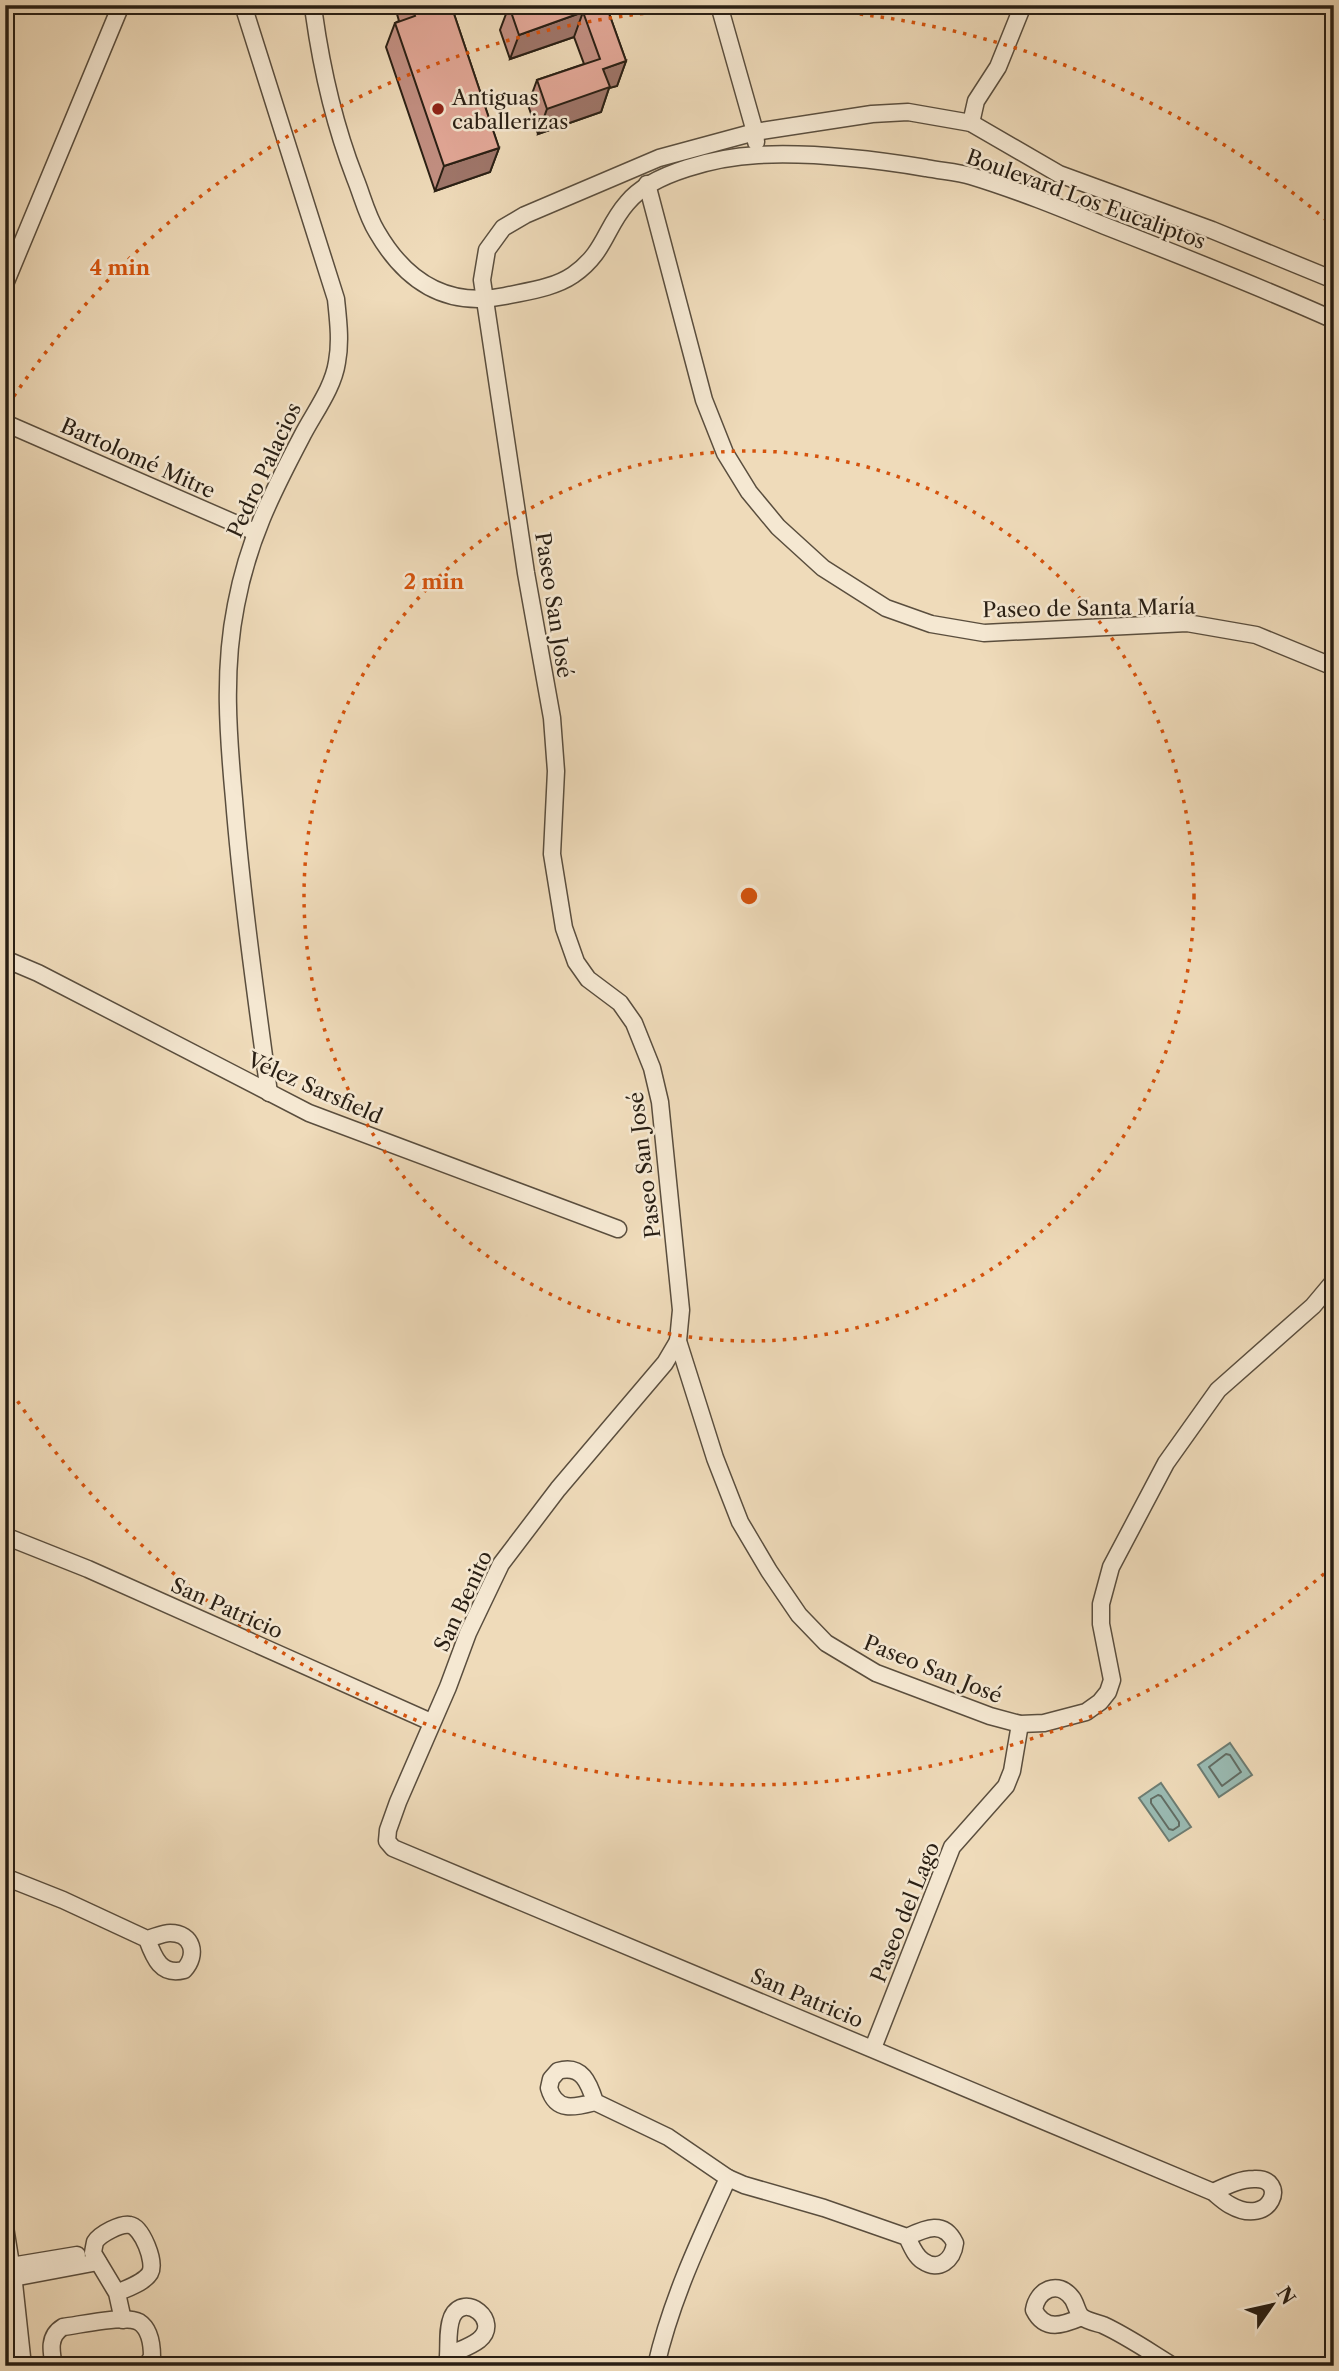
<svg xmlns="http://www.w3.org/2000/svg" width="1339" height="2371" font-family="'Libre Caslon Text',serif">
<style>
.water{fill:#9abbb3;stroke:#6d7d73;stroke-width:2}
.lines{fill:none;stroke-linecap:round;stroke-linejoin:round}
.shore{stroke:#626d64;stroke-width:2}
.street-casing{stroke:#5a4e3e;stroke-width:19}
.street{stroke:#f5e8d2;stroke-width:16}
.wall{fill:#c39083;stroke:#291f14;stroke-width:2}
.shaded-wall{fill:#9f766a;stroke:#291f14;stroke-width:2}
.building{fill:#e3a898;stroke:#291f14;stroke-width:2}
.ring{fill:none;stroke:#d5530d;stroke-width:3.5;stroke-dasharray:3.5 7}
.poi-dot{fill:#8f2418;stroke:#f5e8d2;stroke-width:2.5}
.labels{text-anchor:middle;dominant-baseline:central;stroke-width:5;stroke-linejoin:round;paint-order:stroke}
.poi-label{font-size:21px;fill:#291f14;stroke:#f5e8d2;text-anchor:start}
.street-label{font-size:21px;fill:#291f14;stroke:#f5e8d2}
.centre{fill:#d5530d;stroke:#f5e8d2;stroke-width:3.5}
.ring-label{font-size:21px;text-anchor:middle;font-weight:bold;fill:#d5530d;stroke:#f5e8d2;stroke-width:5;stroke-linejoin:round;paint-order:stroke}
</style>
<rect width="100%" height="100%" fill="#efdbba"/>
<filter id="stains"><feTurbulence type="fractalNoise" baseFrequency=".00286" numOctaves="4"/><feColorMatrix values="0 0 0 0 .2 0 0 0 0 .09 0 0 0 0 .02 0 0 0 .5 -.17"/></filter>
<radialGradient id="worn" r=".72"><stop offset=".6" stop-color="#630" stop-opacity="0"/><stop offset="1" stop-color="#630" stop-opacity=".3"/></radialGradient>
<g class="water">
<polygon points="1230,1743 1252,1775 1219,1797 1198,1765"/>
<polygon points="1161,1783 1191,1827 1169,1841 1139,1798"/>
</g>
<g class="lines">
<g class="shore">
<polygon points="1226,1754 1230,1755 1241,1772 1222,1786 1209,1767"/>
<polygon points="1158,1795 1161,1796 1179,1822 1179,1826 1173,1830 1169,1829 1151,1803 1151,1799"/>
</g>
<g class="street-casing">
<g id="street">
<path d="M243,5L336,299C338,319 341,341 337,362C333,389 313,414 301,438C271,495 248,541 236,605C223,670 228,734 234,799C242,898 256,996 269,1093"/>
<path d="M316,5L314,14C322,71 334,124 355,178C362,195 367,216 377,232C406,282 447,308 505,296C528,291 554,288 573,275C605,253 605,228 627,203C652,172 719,157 758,155C814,152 871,159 926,168C941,171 957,172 971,176C1017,190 1061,208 1105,226C1182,256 1258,286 1334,320"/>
<polyline points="719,5 755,132 756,142"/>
<polyline points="971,123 976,101 998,67 1023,5"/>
<polyline points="647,184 704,400 725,453 749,492 778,527 823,568 886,608 931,624 984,633 1187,623 1256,635 1334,667"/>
<polyline points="1334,280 1212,230 1059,174 971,123 908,112 872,114 755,132 659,158 525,215 503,228 487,250 482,280 526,573 552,718 556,771 552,854 564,928 576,962 588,979 620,1003 634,1023 652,1068 660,1102 681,1310 678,1341 715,1458 740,1522 769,1571 799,1615 826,1643 876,1673 990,1716 1020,1724 1044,1723 1086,1712 1100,1702 1108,1692 1112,1680 1101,1624 1101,1604 1111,1567 1166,1463 1218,1390 1313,1306 1334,1281"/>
<polyline points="5,284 121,5"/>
<polyline points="5,423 255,532"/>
<polyline points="5,959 38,973 309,1113 618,1229"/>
<path d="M678,1341L665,1363L558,1489L501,1564L468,1633L448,1687L398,1802L388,1830L387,1841L393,1848L1213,2192C1218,2196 1224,2202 1230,2205C1272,2229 1289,2177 1254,2179C1240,2179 1226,2186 1213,2192"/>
<polyline points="5,1536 88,1569 431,1722"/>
<path d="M5,1877L63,1900L147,1939C155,1937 163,1933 170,1933C193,1933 198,1955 184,1970C161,1976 154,1958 147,1939"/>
<polyline points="873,2048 952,1847 1006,1786 1012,1771 1020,1724"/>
<path d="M595,2102C589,2083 582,2064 558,2071L551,2079L549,2088C556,2113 576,2107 595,2102L668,2137L728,2178L744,2185L824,2208L907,2237C911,2245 915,2256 923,2261C939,2272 953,2260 955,2243C944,2220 926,2228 907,2237"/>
<polyline points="5,2227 14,2283 23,2366"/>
<polyline points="11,2266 77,2255"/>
<polyline points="13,2278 98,2262"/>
<path d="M117,2293C127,2288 144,2283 150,2273C156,2262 142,2227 130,2225C121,2223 100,2234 95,2242C95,2242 93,2252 93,2253L117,2293L123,2320"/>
<path d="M1082,2317C1063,2325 1045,2332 1034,2310C1037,2290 1058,2279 1072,2298C1076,2303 1077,2313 1082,2317C1087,2321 1097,2323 1103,2325C1127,2336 1150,2352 1173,2366"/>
<path d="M54,2366C51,2351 48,2336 63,2327C80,2325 125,2314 139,2322C150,2329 152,2346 152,2357L146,2366"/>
<path d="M447,2366C450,2350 446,2331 452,2317C464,2291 502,2321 479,2340C470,2347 459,2350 449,2355"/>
<path d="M656,2366C671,2300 700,2239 728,2178"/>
</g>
</g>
<use href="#street" class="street"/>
</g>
<g class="wall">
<polygon points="400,5 451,5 499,148 490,172 435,191 386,47 395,23 399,21 397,14"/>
<polygon points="606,5 626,61 617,86 609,88 601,112 538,134 528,105 537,80 584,64 574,37 510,59 500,30 509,6"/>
</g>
<g class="shaded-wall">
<polygon points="583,12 574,37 510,59 519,35"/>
<polygon points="626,61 617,86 609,88 601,112 538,134 547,109 603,69"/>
<polygon points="499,148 490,172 435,191 444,166"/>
</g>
<g class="building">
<polygon points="411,5 451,5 499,148 444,166 395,23 415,16"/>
<polygon points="512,5 606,5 626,61 603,69 610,87 547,109 537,80 600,59 583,12 519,35 509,6"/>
</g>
<g class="ring">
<circle cx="749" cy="896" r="445"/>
<path d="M1332 1567A889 889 0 0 1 8 1387M8 405A889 889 0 0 1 1332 225"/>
</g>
<circle class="poi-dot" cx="438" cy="109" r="7"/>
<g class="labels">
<g class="poi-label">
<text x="452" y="97">Antiguas<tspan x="452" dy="24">caballerizas</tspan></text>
</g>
<g class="street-label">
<text transform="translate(1086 199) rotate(20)">Boulevard Los Eucaliptos</text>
<text transform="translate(138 458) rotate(24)">Bartolomé Mitre</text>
<text transform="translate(264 470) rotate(-65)">Pedro Palacios</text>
<text transform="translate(554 605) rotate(81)">Paseo San José</text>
<text transform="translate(1089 608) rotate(-1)">Paseo de Santa María</text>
<text transform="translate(315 1088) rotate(24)">Vélez Sarsfield</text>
<text transform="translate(644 1165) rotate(-97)">Paseo San José</text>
<text transform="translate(463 1601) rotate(-65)">San Benito</text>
<text transform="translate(227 1608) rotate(24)">San Patricio</text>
<text transform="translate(933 1669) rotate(22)">Paseo San José</text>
<text transform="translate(905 1912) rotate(-68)">Paseo del Lago</text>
<text transform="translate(807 1998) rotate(23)">San Patricio</text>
</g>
</g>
<circle cx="749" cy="896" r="10" class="centre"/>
<g class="ring-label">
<text x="120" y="275">4 min</text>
<text x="434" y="589">2 min</text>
</g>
<rect width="1339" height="2371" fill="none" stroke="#efdbba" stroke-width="28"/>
<rect x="7" y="7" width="1325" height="2357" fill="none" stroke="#291f14" stroke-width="3.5"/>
<rect x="14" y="14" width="1311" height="2343" fill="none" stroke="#291f14" stroke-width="2"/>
<g transform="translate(1272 2305) rotate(56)" stroke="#f5e8d2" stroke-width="5" paint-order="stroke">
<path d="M0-5L12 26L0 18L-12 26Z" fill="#291f14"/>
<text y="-10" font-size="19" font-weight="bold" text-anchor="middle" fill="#291f14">N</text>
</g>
<rect width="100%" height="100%" filter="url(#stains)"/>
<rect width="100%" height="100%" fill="url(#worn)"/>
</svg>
